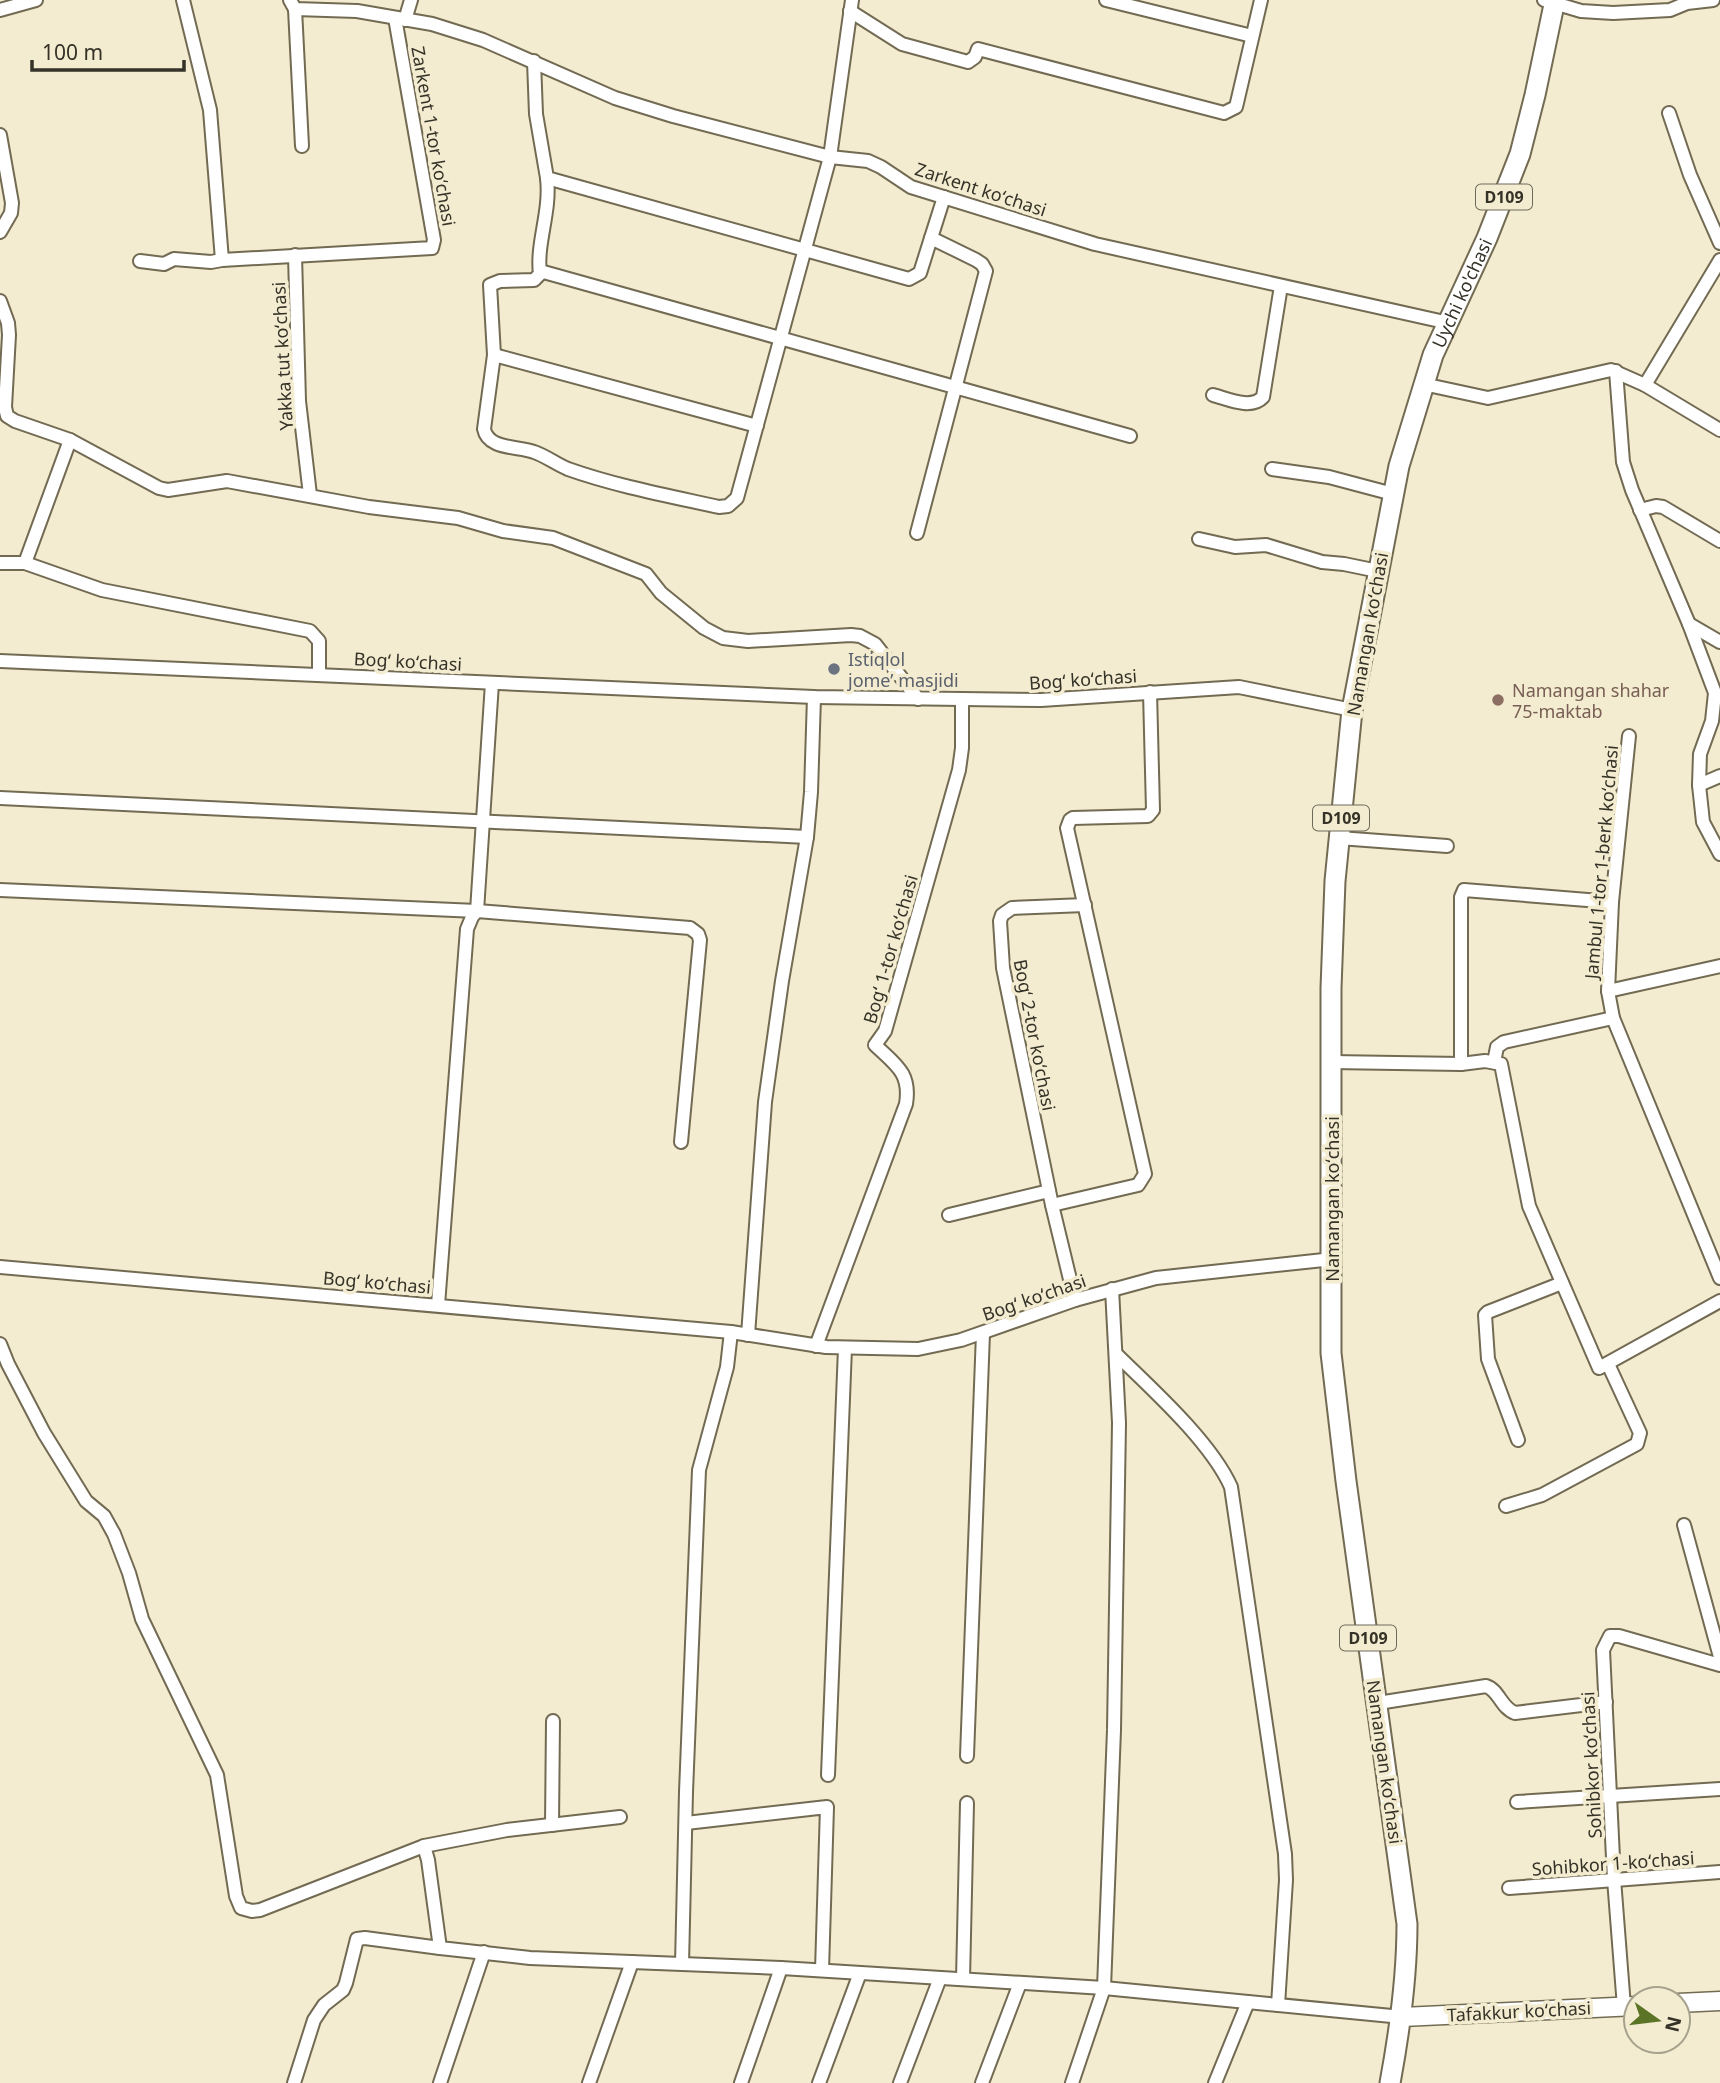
<svg xmlns="http://www.w3.org/2000/svg" width="1720" height="2083" font-family="'Noto Sans',sans-serif">
<style>
.lines{fill:none;stroke-linecap:round;stroke-linejoin:round}
.street-casing{stroke:#726a52;stroke-width:16}
.secondary-casing{stroke:#726a52;stroke-width:21}
.primary-casing{stroke:#726a52;stroke-width:23}
.street{stroke:#fff;stroke-width:12}
.secondary{stroke:#fff;stroke-width:18}
.primary{stroke:#fff;stroke-width:19}
.worship-dot{fill:#6b7280;stroke:#f3ecd0;stroke-width:2.5}
.education-dot{fill:#8d6e63;stroke:#f3ecd0;stroke-width:2.5}
.labels{text-anchor:middle;dominant-baseline:central;stroke-width:7;stroke-linejoin:round;paint-order:stroke}
.shield{fill:#f3ecd0;stroke:#6e6a5a;stroke-width:2}
.shield-label{font-size:16px;font-weight:bold;fill:#353228}
.street-label{font-size:18px;fill:#353228;stroke:#f3ecd0}
.worship-label{font-size:18px;fill:#5b616d;stroke:#f3ecd0;text-anchor:start}
.education-label{font-size:18px;fill:#785e54;stroke:#f3ecd0;text-anchor:start}
</style>
<rect width="100%" height="100%" fill="#f3ecd0"/>
<g class="lines">
<g class="street-casing">
<g id="street">
<polyline points="183,0 210,110 222,260 432,248 434,240 395,18"/>
<polyline points="290,0 295,9 357,11 432,24 483,40 615,98 673,116 830,157 868,161 881,167 911,187 1095,244 1449,323"/>
<polyline points="1106,0 1252,36"/>
<polyline points="1544,0 1581,11 1613,13 1670,10 1687,3 1713,0"/>
<polyline points="295,9 302,146"/>
<polyline points="0,10 36,0"/>
<polyline points="850,11 902,44 968,62 975,57 978,49 1224,113 1236,107 1261,0"/>
<polyline points="405,20 411,0"/>
<polyline points="534,61 536,114 547,178 909,279 920,273 931,238"/>
<polyline points="1669,113 1690,175 1720,243"/>
<polyline points="0,135 12,203 11,213 0,232"/>
<polyline points="295,255 299,401 310,495"/>
<polyline points="140,261 164,264 174,259 211,262 222,260"/>
<polyline points="540,271 1130,436"/>
<polyline points="0,301 8,323 9,335 5,407 7,416 15,421 70,440 159,488 168,490 227,481 369,507 458,518 503,531 553,538 646,574 661,593 704,628 723,638 748,641 851,635 860,636 875,644 918,699"/>
<path d="M494,355L490,285L500,281L534,280L540,274C536,243 551,212 547,178"/>
<polyline points="1616,371 1623,462 1632,490 1689,624 1715,693 1712,721 1700,754 1699,785 1703,822 1720,854"/>
<polyline points="1423,384 1488,398 1611,370 1645,385 1720,430"/>
<polyline points="1645,385 1720,260"/>
<path d="M1213,395C1228,399 1251,410 1263,397L1281,286"/>
<path d="M757,426L494,355L484,429C488,450 519,446 534,452C546,456 556,464 568,469C616,486 669,496 719,507L728,506L737,498L830,157L852,0"/>
<polyline points="1272,469 1329,477 1393,494"/>
<polyline points="1640,510 1656,506 1663,507 1720,541"/>
<polyline points="917,533 986,271 982,264 976,260 931,238 944,197"/>
<polyline points="1199,539 1235,547 1266,545 1322,562 1344,564 1378,571"/>
<polyline points="0,563 25,563 102,590 310,631 319,641 319,675"/>
<polyline points="25,563 70,440"/>
<polyline points="1689,624 1720,642"/>
<polyline points="0,661 814,697 1041,700 1239,687 1352,710"/>
<polyline points="1629,736 1612,902 1608,991 1613,1018 1720,1278"/>
<polyline points="1699,785 1720,776"/>
<polyline points="0,798 807,837"/>
<polyline points="1339,838 1447,846"/>
<polyline points="0,890 477,911 690,928 698,934 700,940 681,1142"/>
<polyline points="1608,991 1720,966"/>
<polyline points="1331,1062 1461,1064 1485,1061 1501,1064 1529,1206 1599,1368 1720,1301"/>
<polyline points="1494,1062 1497,1047 1504,1042 1613,1018"/>
<polyline points="1461,1064 1461,897 1464,890 1612,902"/>
<polyline points="1052,1205 1138,1185 1145,1174 1067,828 1070,820 1073,818 1148,816 1153,810 1150,692"/>
<polyline points="949,1215 1049,1191"/>
<polyline points="0,1267 731,1332 826,1347 918,1349 961,1340 1075,1300 1156,1278 1333,1259"/>
<polyline points="1075,1300 1052,1205 1003,968 1000,921 1002,915 1012,908 1085,905"/>
<polyline points="438,1305 467,929 472,917 477,911 492,683"/>
<polyline points="748,1335 765,1102 782,981 807,837 811,792 814,697"/>
<polyline points="0,1344 8,1364 44,1433 86,1501 104,1516 114,1534 129,1573 142,1619 217,1775 236,1896 241,1908 252,1911 260,1910 424,1846 428,1860 440,1948 530,1958 781,1968 1104,1988 1402,2017"/>
<path d="M816,1346L906,1104C911,1073 896,1065 875,1045L885,1031L959,770L962,748V700"/>
<path d="M1116,1354C1152,1389 1211,1442 1231,1487L1285,1854L1286,1880L1278,2005"/>
<polyline points="1518,1440 1488,1359 1485,1315 1488,1312 1562,1283"/>
<polyline points="1506,1506 1542,1495 1637,1444 1640,1433 1608,1364"/>
<polyline points="1684,1525 1720,1657"/>
<path d="M1378,1703L1486,1686C1499,1690 1501,1708 1515,1713L1606,1702"/>
<polyline points="967,1756 983,1333"/>
<polyline points="828,1775 845,1348"/>
<polyline points="1517,1802 1720,1789"/>
<polyline points="686,1823 827,1807 822,1970"/>
<polyline points="552,1825 553,1721"/>
<polyline points="424,1846 507,1830 620,1817"/>
<polyline points="1509,1888 1720,1872"/>
<polyline points="682,1964 686,1792 699,1470 727,1367 731,1332"/>
<polyline points="963,1979 967,1803"/>
<polyline points="1624,2007 1614,1879 1603,1650 1610,1636 1619,1636 1720,1665"/>
<polyline points="294,2083 314,2020 324,2005 343,1990 346,1983 357,1939 365,1938 440,1948"/>
<polyline points="440,2083 484,1952"/>
<polyline points="589,2083 632,1962"/>
<polyline points="741,2083 781,1968"/>
<polyline points="819,2083 860,1973"/>
<polyline points="900,2083 940,1978"/>
<polyline points="982,2083 1020,1983"/>
<polyline points="1072,2083 1104,1988 1114,1730 1119,1423 1112,1289"/>
<polyline points="1215,2083 1248,2002"/>
</g>
</g>
<g class="secondary-casing">
<g id="secondary">
<polyline points="1678,2003 1720,2001"/>
<polyline points="1402,2017 1636,2006"/>
</g>
</g>
<g class="primary-casing">
<g id="primary">
<path id="s1" d="M1390,2083C1400,2029 1407,1979 1407,1924L1346,1481L1331,1353V988L1335,881L1352,710L1399,466L1433,355L1487,238L1520,154L1535,95L1555,0"/>
</g>
</g>
<use href="#street" class="street"/>
<use href="#secondary" class="secondary"/>
<use href="#primary" class="primary"/>
</g>
<circle class="worship-dot" cx="834" cy="669" r="7"/>
<circle class="education-dot" cx="1498" cy="700" r="7"/>
<g class="labels">
<g class="shield">
<rect x="1476" y="184.5" width="56" height="25" rx="5"/>
<rect x="1313" y="805.5" width="56" height="25" rx="5"/>
<rect x="1340" y="1625.5" width="56" height="25" rx="5"/>
</g>
<g class="shield-label">
<text x="1504" y="197">D109</text>
<text x="1341" y="818">D109</text>
<text x="1368" y="1638">D109</text>
</g>
<g class="street-label">
<text transform="translate(434 136) rotate(80)">Zarkent 1-tor koʻchasi</text>
<text transform="translate(981 189) rotate(18)">Zarkent koʻchasi</text>
<text stroke="none"><textPath href="#s1" startOffset="1813">Uychi ko'chasi</textPath></text>
<text transform="translate(282 356) rotate(-93)">Yakka tut koʻchasi</text>
<text transform="translate(1367 634) rotate(-80)">Namangan koʻchasi</text>
<text transform="translate(408 661) rotate(3)">Bogʻ koʻchasi</text>
<text transform="translate(1083 679) rotate(-4)">Bogʻ koʻchasi</text>
<text transform="translate(1601 862) rotate(-85)">Jambul 1-tor 1-berk koʻchasi</text>
<text transform="translate(890 949) rotate(-74)">Bogʻ 1-tor koʻchasi</text>
<text transform="translate(1035 1035) rotate(79)">Bogʻ 2-tor koʻchasi</text>
<text transform="translate(1332 1199) rotate(-90)">Namangan koʻchasi</text>
<text transform="translate(377 1282) rotate(5)">Bogʻ koʻchasi</text>
<text transform="translate(1034 1297) rotate(-19)">Bogʻ koʻchasi</text>
<text transform="translate(1385 1762) rotate(82)">Namangan koʻchasi</text>
<text transform="translate(1591 1765) rotate(-93)">Sohibkor koʻchasi</text>
<text transform="translate(1613 1863) rotate(-4)">Sohibkor 1-koʻchasi</text>
<text transform="translate(1519 2011) rotate(-3)">Tafakkur koʻchasi</text>
</g>
<g class="worship-label">
<text x="848" y="659">Istiqlol<tspan x="848" dy="21">jome’ masjidi</tspan></text>
</g>
<g class="education-label">
<text x="1512" y="690">Namangan shahar<tspan x="1512" dy="21">75-maktab</tspan></text>
</g>
</g>
<g transform="translate(1657 2020) rotate(104)"><circle r="33" fill="#f3ecd0" stroke="#a7a28d" stroke-width="2"/>
<path d="M0-5L12 26L0 18L-12 26Z" fill="#5b7426"/>
<text y="-10" font-size="19" font-weight="bold" text-anchor="middle" fill="#353228">N</text>
</g>
<path d="M32 60v10h152v-10" fill="none" stroke="#353228" stroke-width="3.5"/>
<text x="42" y="60" font-size="21" fill="#353228" stroke="#f3ecd0" stroke-width="5" paint-order="stroke">100 m</text>
</svg>
